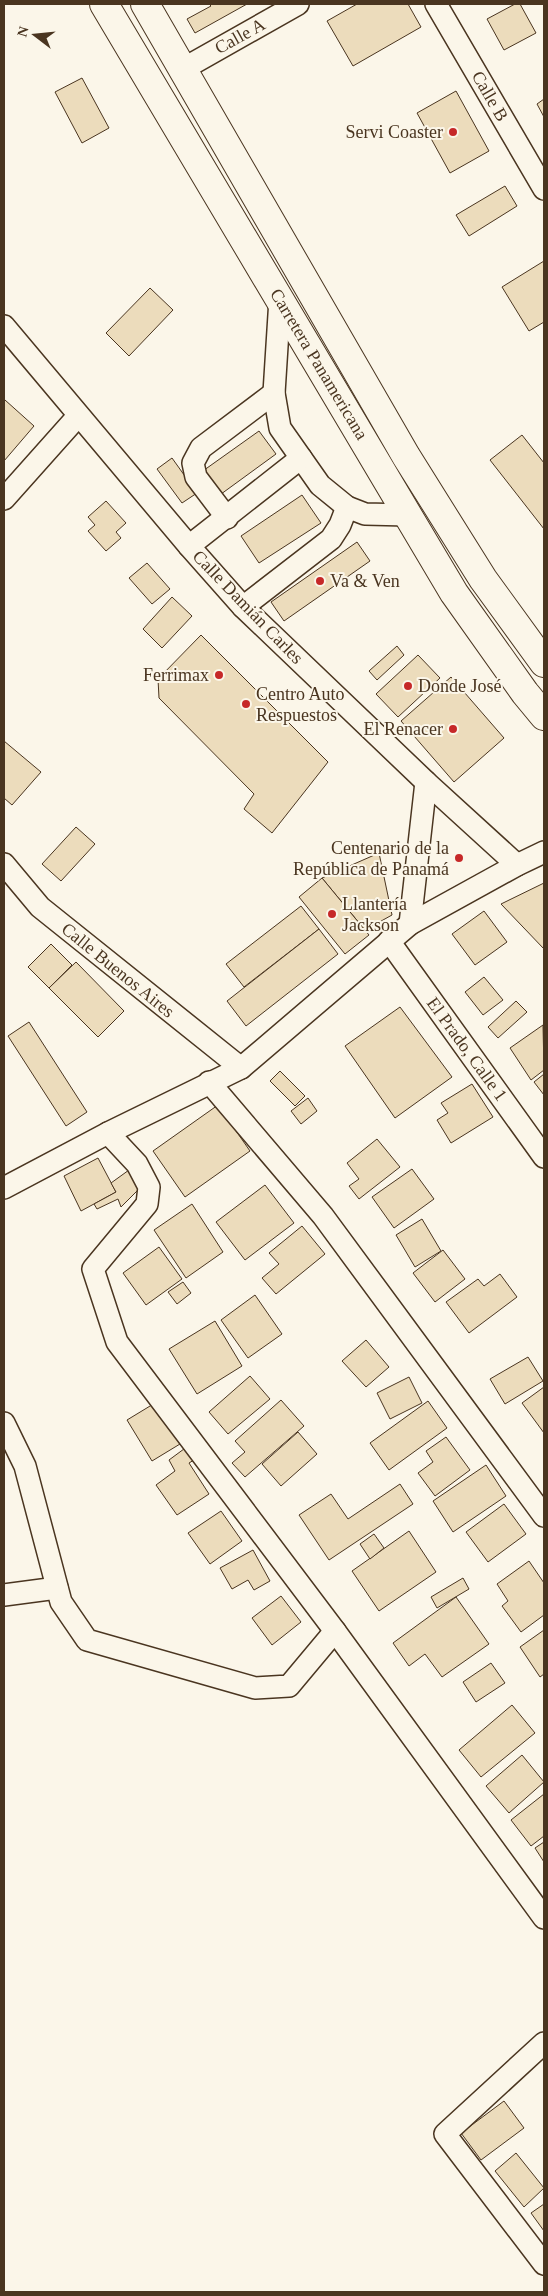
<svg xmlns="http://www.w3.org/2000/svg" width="548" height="2296" font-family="Georgia,serif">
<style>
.building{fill:#ecdcbc;stroke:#4a3520}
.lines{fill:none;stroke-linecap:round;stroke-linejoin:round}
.minor-casing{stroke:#4a3520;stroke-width:24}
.highway-casing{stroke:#4a3520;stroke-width:30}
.minor{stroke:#fbf6e9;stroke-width:21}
.highway{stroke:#fbf6e9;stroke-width:28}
.poi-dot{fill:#c62828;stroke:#fbf6e9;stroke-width:2}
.labels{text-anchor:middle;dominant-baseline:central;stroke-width:4;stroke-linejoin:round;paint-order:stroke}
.street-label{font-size:18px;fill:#4a3520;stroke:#fbf6e9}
.poi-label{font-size:18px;fill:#4a3520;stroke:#fbf6e9;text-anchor:end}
</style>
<rect width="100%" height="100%" fill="#fbf6e9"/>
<g class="building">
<polygon points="209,4 247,4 195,33 187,19 211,6"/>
<polygon points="357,4 408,4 421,27 353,66 327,21"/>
<polygon points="515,4 520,4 536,33 504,50 487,19"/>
<polygon points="82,78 109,128 82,143 55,92"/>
<polygon points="456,91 489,151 450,173 417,113"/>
<polygon points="544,99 544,117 537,104"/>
<polygon points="505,186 517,206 469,236 456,215"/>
<polygon points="544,261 544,322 529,331 502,287"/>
<polygon points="150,288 173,310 129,356 106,333"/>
<polygon points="5,400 34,426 4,461 4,402"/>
<polygon points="259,431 276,454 217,497 200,473"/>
<polygon points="522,435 544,463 544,529 490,460"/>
<polygon points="172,458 197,493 182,503 157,469"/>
<polygon points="302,495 321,523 259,563 241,536"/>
<polygon points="106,501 126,523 116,532 121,538 106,551 88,531 95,525 88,517"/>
<polygon points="357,542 370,561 284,621 271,602"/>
<polygon points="147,563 170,589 152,604 129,578"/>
<polygon points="172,597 192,616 162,648 143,629"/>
<polygon points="201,635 328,762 272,833 244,809 254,794 159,698 158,679"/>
<polygon points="397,646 404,655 377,680 369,671"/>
<polygon points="418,655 440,678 398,717 376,694"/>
<polygon points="451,677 504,738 454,782 401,721"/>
<polygon points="4,741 41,772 12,805 4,798"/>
<polygon points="76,827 95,844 61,881 42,864"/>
<polygon points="379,853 392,915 365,930 322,878"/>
<polygon points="322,878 369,935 345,954 299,897"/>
<polygon points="544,883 544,949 501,904"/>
<polygon points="301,906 319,929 244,987 226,964"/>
<polygon points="484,911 507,942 475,965 452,934"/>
<polygon points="319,929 338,954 246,1026 227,1001"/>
<polygon points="51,944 72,965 49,988 28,967"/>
<polygon points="76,962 124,1011 98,1037 49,988"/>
<polygon points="484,977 503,1000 483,1015 465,992"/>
<polygon points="516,1001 527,1012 498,1038 488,1027"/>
<polygon points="400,1007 452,1077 395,1118 345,1046"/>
<polygon points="29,1022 87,1112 66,1126 8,1036"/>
<polygon points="543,1025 544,1070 531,1080 510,1048"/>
<polygon points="280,1071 305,1096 295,1106 270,1081"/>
<polygon points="544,1074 544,1095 534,1082"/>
<polygon points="472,1084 493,1117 451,1143 437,1120 448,1113 441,1103"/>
<polygon points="308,1098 317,1111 301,1124 291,1111"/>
<polygon points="218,1105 250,1151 185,1197 153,1151"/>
<polygon points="377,1139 400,1167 359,1199 349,1186 359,1179 347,1163"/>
<polygon points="98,1158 116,1192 81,1211 64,1176"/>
<polygon points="412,1169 434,1199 394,1228 372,1197"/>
<polygon points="129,1170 142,1186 121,1207 118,1199 97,1209 94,1204 116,1192 111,1183"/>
<polygon points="265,1185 294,1223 245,1260 216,1222"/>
<polygon points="192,1204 223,1252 186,1278 154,1230"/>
<polygon points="422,1219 441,1251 415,1267 396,1235"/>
<polygon points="302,1226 325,1254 276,1294 262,1278 279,1264 269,1253"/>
<polygon points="159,1247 182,1279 146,1305 123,1273"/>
<polygon points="443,1250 465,1279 435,1302 413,1273"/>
<polygon points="500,1274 517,1297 469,1333 446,1302 478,1279 484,1286"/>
<polygon points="183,1282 191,1293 177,1304 168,1292"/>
<polygon points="255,1295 282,1334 248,1358 221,1320"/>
<polygon points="215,1321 242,1366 197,1394 169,1349"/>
<polygon points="366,1340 389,1367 366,1387 342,1361"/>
<polygon points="528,1357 543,1381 505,1404 490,1379"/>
<polygon points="250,1376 270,1399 228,1434 209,1412"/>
<polygon points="409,1377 422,1403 390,1419 377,1393"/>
<polygon points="544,1387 544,1433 522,1403"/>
<polygon points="281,1400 304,1426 245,1477 232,1463 245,1452 235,1441"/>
<polygon points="428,1401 447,1428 389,1470 370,1443"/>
<polygon points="155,1403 180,1444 152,1461 127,1420"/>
<polygon points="298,1432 317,1454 281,1486 262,1464"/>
<polygon points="446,1437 470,1470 435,1496 418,1473 433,1462 426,1451"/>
<polygon points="188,1446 199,1457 189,1463 209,1494 177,1515 156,1485 175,1471 169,1460"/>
<polygon points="486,1465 506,1496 453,1532 433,1501"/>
<polygon points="400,1484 413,1504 329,1560 299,1515 331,1494 348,1519"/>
<polygon points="504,1504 526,1534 488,1562 466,1532"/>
<polygon points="221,1511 242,1541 210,1564 188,1533"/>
<polygon points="409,1531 436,1572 379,1611 352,1571"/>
<polygon points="374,1534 384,1548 370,1559 360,1544"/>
<polygon points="253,1550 270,1581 254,1590 248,1580 232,1589 220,1568"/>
<polygon points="529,1561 544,1583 544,1615 521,1632 502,1606 508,1601 497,1584"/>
<polygon points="463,1578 469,1589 437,1608 431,1597"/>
<polygon points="281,1596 301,1622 272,1645 252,1618"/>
<polygon points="456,1597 489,1644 442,1677 425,1654 409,1666 393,1643"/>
<polygon points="544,1630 544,1674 540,1677 520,1647"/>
<polygon points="491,1663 505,1683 476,1702 463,1682"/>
<polygon points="512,1705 535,1733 481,1777 459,1750"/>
<polygon points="522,1755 544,1782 509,1813 486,1786"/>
<polygon points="544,1794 544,1836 531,1846 511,1820"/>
<polygon points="544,1842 544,1862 535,1848"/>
<polygon points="504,2101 524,2128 481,2160 461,2133"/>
<polygon points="516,2153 544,2188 524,2207 495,2171"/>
<polygon points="544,2204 544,2231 531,2213"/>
</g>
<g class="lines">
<g class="minor-casing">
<g id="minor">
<polyline points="436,4 544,189"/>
<polyline points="183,69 298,4"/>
<polyline points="280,299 274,393 280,428 320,485 347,507 365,514 408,515"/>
<polyline points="4,326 189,546 243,607 426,782 517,865"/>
<polyline points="4,499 78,416"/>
<polyline points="227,518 196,477 193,463 201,448 274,393"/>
<polyline points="189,546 301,458"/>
<polyline points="243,607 331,539 340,525 347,507"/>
<polyline points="4,864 40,907 241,1068"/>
<polyline points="410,924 426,782"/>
<polyline points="389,941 544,1157"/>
<polyline points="209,1082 323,1216 544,1516"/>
<polyline points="108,1133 137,1164 149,1187 147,1204 93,1269 117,1342 335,1631 544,1918"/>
<polyline points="4,1188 108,1133 241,1068 410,924 517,865 544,852"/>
<polyline points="4,1423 25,1466 61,1602 87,1640 255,1688 289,1686 335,1631"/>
<polyline points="4,1595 57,1588"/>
<polyline points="544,2043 445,2134 544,2264"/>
</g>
</g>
<g class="highway-casing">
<g id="highway">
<polyline points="104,4 454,593 525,693 544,716"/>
<polyline points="145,4 406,456 483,579 544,663"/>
</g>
</g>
<use href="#minor" class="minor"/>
<use href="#highway" class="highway"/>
</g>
<g class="poi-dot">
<circle cx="453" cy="132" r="5"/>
<circle cx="320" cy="581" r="5"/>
<circle cx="219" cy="675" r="5"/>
<circle cx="408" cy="686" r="5"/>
<circle cx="246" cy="704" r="5"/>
<circle cx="453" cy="729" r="5"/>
<circle cx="459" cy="858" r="5"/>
<circle cx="332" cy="914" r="5"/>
</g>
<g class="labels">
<g class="street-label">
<text transform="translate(240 36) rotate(-29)">Calle A</text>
<text transform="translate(490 96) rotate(60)">Calle B</text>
<text transform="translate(319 364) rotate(59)">Carretera Panamericana</text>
<text transform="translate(248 607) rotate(46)">Calle Damián Carles</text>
<text transform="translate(118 970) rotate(39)">Calle Buenos Aires</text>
<text transform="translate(467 1049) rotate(54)">El Prado, Calle 1</text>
</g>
<g class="poi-label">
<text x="443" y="132">Servi Coaster</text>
<text x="330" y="581" text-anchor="start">Va &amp; Ven</text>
<text x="209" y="675">Ferrimax</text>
<text x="418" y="686" text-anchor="start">Donde José</text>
<text x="256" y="694" text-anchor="start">Centro Auto<tspan x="256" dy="21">Respuestos</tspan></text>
<text x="443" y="729">El Renacer</text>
<text x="449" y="848">Centenario de la<tspan x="449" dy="21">República de Panamá</tspan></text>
<text x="342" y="904" text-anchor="start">Llantería<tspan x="342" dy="21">Jackson</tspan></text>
</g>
</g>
<rect width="548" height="2296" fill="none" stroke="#4a3520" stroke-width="10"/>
<g transform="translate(35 35) rotate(286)" stroke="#fbf6e9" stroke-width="4" paint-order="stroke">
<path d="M0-4L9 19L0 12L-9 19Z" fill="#4a3520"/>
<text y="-8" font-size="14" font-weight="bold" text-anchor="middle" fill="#4a3520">N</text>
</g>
</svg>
